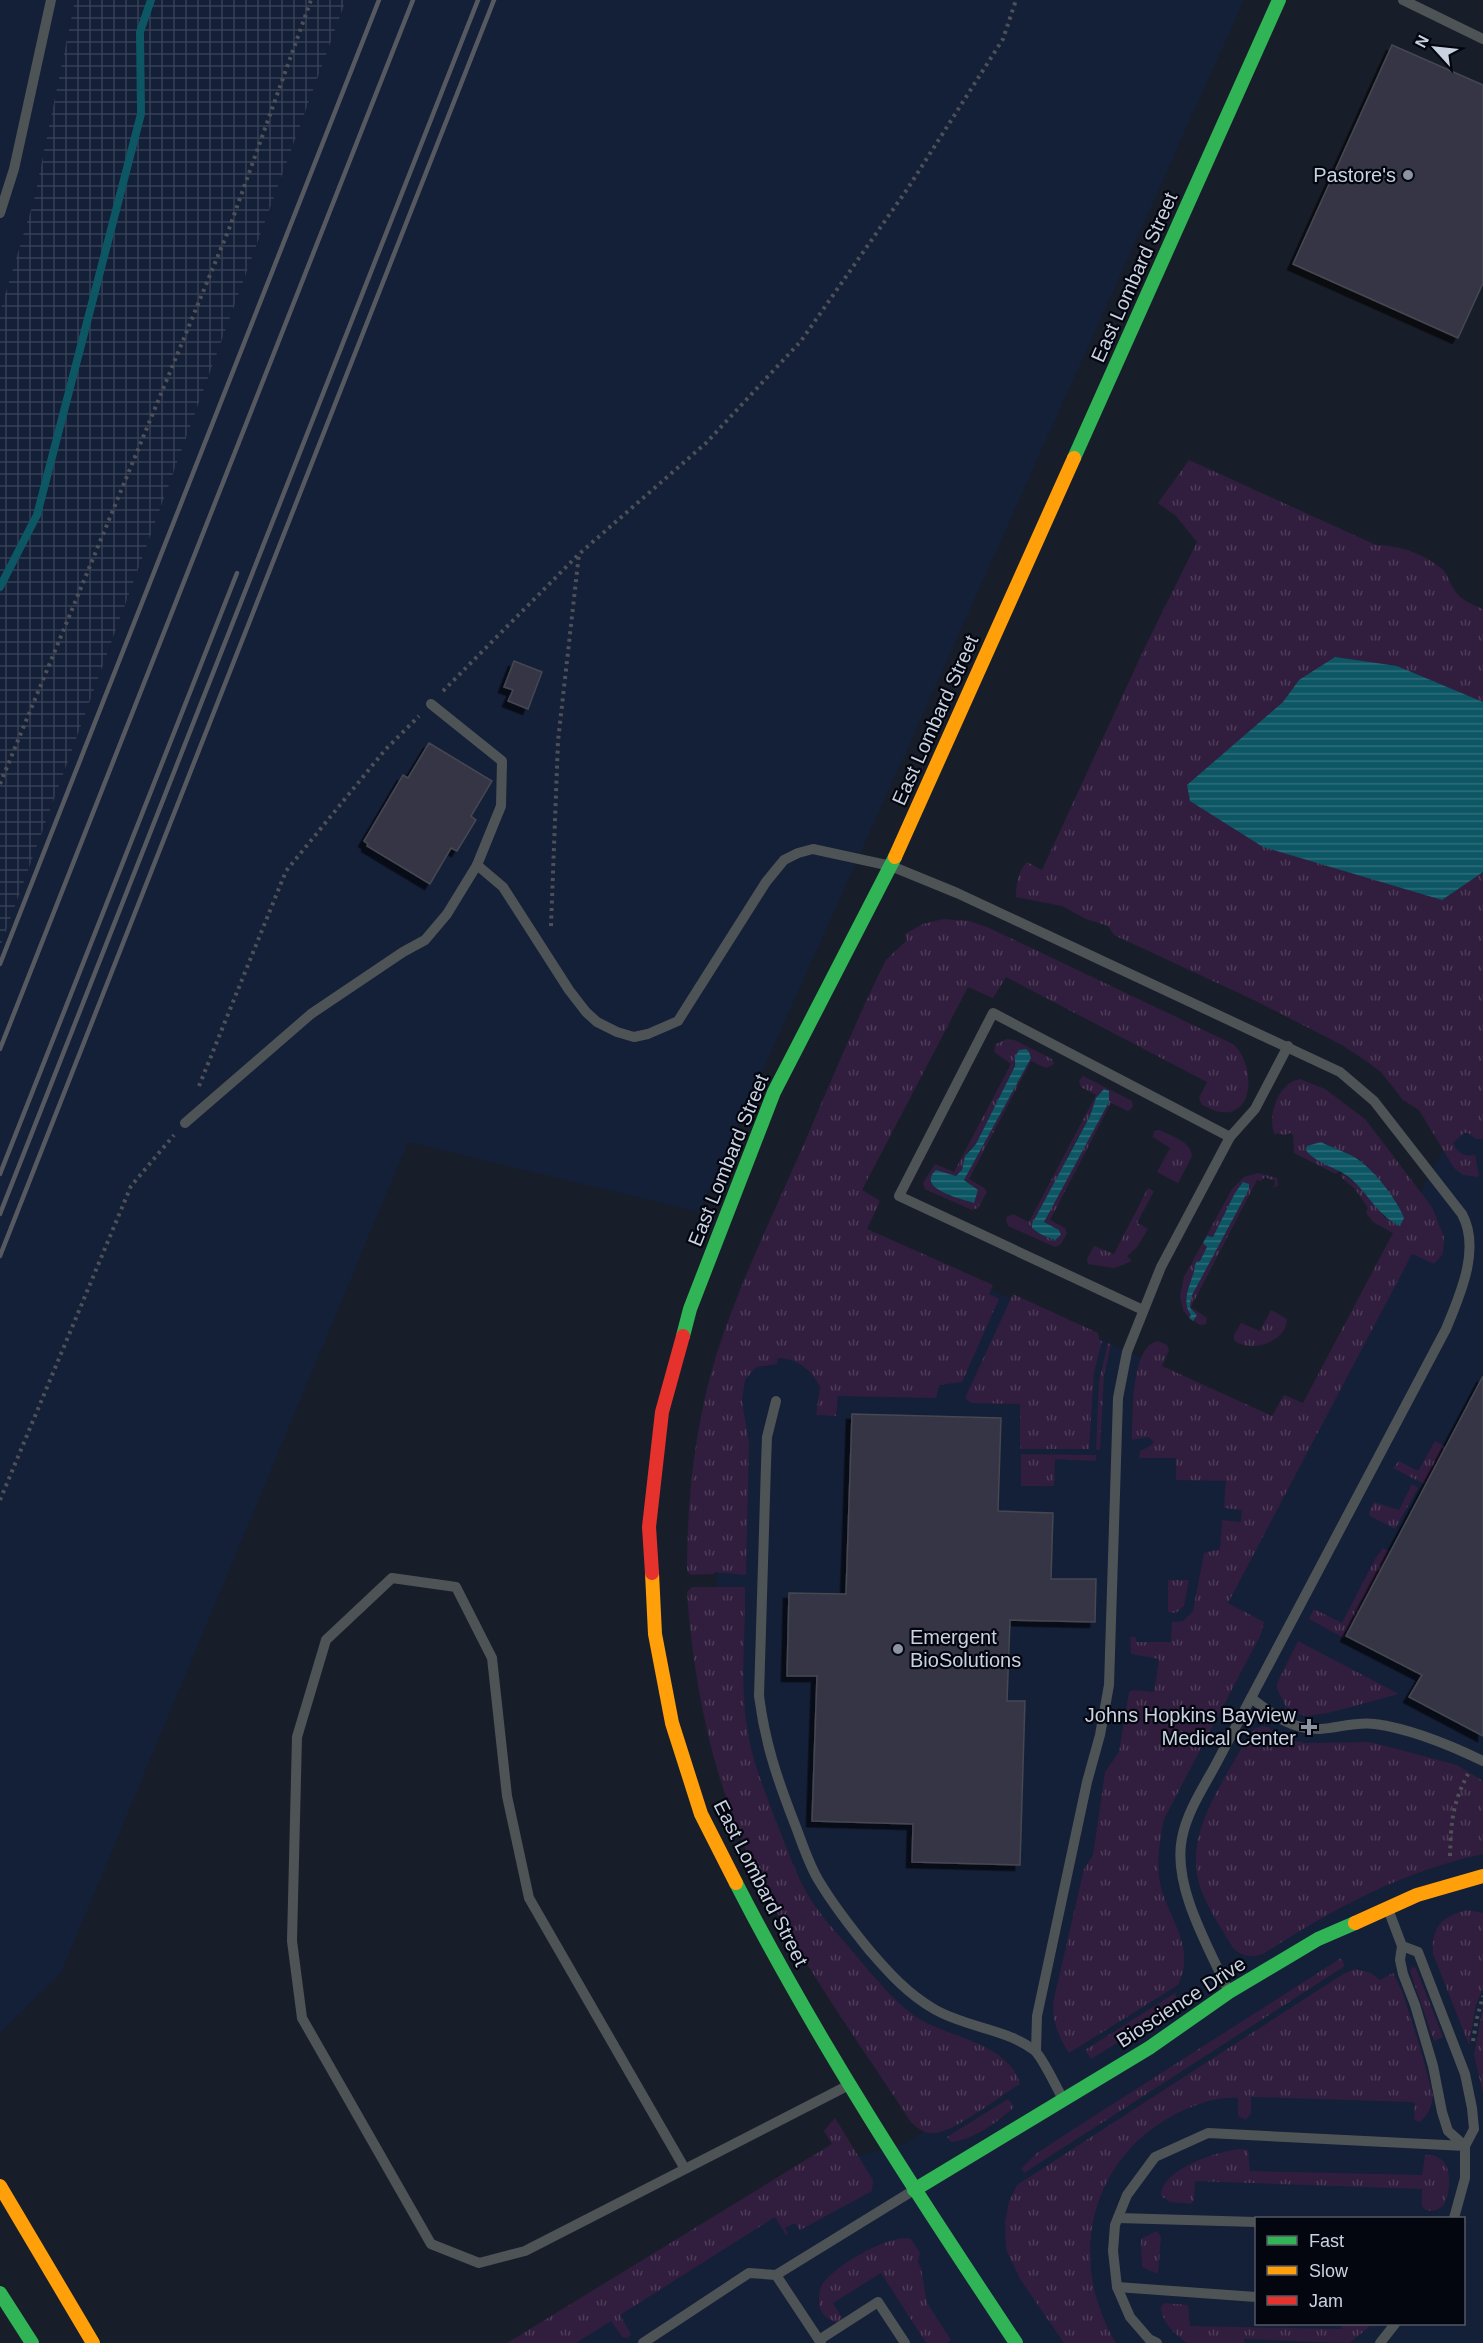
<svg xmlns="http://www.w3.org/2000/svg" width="1483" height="2343" font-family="Arial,sans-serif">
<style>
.built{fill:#141f38;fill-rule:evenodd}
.industrial{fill:url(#industrial-grid)}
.grass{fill:url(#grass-tufts);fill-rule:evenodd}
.water{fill:url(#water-rules)}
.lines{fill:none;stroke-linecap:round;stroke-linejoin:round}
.stream{stroke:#0d5664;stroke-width:8}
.building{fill:#353645;stroke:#454751;stroke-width:1.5;filter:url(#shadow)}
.path{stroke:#4d5157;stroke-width:4;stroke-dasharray:3 4.5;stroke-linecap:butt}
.lane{stroke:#4e5356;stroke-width:10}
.fast{stroke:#30b455;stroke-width:14}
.slow{stroke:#ff9f0a;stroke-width:14}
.jam{stroke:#e5322d;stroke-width:14}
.rail{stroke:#565a60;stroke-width:4.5}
.poi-dot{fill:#8c93a1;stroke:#03060f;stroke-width:2}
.labels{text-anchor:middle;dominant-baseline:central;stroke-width:4.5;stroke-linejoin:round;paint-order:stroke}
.poi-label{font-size:20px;fill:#cad2e1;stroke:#03060f;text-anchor:end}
.street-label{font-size:20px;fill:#cad2e1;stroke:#03060f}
</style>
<defs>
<pattern id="industrial-grid" width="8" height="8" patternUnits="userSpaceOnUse" patternTransform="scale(1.5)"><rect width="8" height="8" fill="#141f38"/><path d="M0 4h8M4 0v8" fill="none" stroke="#353f54"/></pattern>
<pattern id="grass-tufts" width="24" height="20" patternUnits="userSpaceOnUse" patternTransform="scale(1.5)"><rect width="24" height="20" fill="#311d3d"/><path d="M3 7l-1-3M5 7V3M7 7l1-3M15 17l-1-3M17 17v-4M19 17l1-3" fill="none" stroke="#4e3d59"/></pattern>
<pattern id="water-rules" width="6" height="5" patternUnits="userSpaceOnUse" patternTransform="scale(1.5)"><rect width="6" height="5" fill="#0d5664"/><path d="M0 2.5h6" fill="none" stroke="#2f6d7a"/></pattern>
<filter id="shadow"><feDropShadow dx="-5.5" dy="5.5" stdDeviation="0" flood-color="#0009"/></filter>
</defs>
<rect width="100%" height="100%" fill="#181e29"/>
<g class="built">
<polygon points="0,0 75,0 34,200 0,311"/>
<polygon points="346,0 1244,0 699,1212 408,1142 61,1973 0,2033 0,947"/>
<path d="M1483,1075V2343H560L841,2161L906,2143L964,2106L831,1947L752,1788L718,1631L715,1542L745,1359L980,1285L1295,1427ZM1256,2218H1464V2324H1256Z"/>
</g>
<polygon class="industrial" points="75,0 346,0 0,947 0,311 34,200"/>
<g class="grass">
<path d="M1189,460L1376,545C1398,545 1424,554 1441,568C1447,572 1449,582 1453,588C1460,600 1471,604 1483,609V1139H1476L1468,1133H1464L1453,1143C1457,1153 1464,1157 1475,1155L1479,1175L1477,1177L1463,1175L1454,1168L1419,1110L1403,1100L1381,1072L1366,1061L1342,1045L1256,1001L1114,935L1108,926L1086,919L1062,906L1016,897C1016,885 1018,871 1027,862L1042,870L1145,647L1197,542L1176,516L1158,503Z"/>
<path d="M943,919L969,921L987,927L1233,1044C1254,1062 1257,1117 1220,1112C1213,1111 1208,1107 1202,1105L1199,1098L1207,1082L1006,977L993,998L968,987L862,1190L880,1201L867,1229L993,1285L989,1294L999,1299L962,1382L939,1385L936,1398L838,1396L836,1416L816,1415L820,1387C812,1370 798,1359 778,1358L777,1364L756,1367L745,1380L742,1401L749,1443L746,1575L715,1572L713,1574L691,1575L687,1571C687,1499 695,1425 716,1356C739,1284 773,1215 803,1146C830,1084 856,1020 886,960L907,940L905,934L923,924Z"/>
<path d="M1007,1039L1014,1040L1052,1059L1054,1064L1046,1068L1031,1061L969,1179L984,1188L987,1192L978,1208L972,1210L925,1189L923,1183L935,1164L954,1172L1011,1064L994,1052L996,1044ZM1031,1058L964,1180L978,1190L966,1201L957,1196H949L946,1193L962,1170L968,1151L976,1144L1015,1066L1014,1063Z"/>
<path d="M1083,1076L1132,1101L1133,1107L1128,1111L1111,1103L1050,1220L1065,1228L1067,1233L1061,1244L1055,1247L1008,1226L1006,1220L1007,1217L1013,1214L1029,1222L1096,1095L1081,1087L1079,1081ZM1096,1098L1109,1102L1047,1212L1044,1222L1059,1230L1061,1235L1054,1240L1039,1234L1065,1161L1090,1116Z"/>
<path d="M1300,1079L1325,1089L1365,1119L1432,1207L1444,1237L1443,1254L1434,1264L1412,1254L1228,1603L1264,1622L1261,1634L1164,1819C1160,1839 1156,1863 1160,1883C1168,1919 1197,1947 1178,1985L1069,2053C1059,2038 1052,2021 1053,2003L1084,1869L1093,1855L1105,1772L1119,1752L1129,1692L1133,1690L1154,1692L1159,1659L1131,1654L1130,1637H1136V1642H1171L1172,1622L1183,1621L1193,1611L1204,1553L1220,1549L1222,1520L1241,1522L1242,1510L1224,1508L1226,1481L1176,1480V1458H1139L1140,1451L1150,1446L1154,1442L1148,1437L1132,1440C1133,1418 1130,1346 1158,1341L1167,1345L1169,1350L1162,1366L1272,1416L1284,1395L1303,1403L1393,1233L1373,1222L1366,1213L1368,1208L1355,1189L1341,1177L1342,1173L1365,1191L1385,1218L1399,1206L1359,1159L1321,1142L1330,1165L1339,1171L1336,1174L1294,1153L1293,1135L1290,1133L1284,1135L1277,1133L1275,1135C1266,1116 1279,1082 1300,1079Z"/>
<path d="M1159,1130C1171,1136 1191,1141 1192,1156L1178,1183L1157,1172L1170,1148L1153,1137L1154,1131Z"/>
<polygon points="1258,1173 1277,1178 1278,1186 1271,1187 1275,1185 1275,1180 1268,1179 1266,1176 1261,1181 1257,1180 1191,1307 1207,1318 1206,1324 1200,1325 1189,1318 1183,1310 1180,1296 1184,1277 1232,1189 1244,1177"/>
<polygon points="1148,1188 1154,1191 1137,1223 1148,1229 1137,1247 1127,1256 1132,1261 1114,1268 1088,1264 1087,1259 1094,1246 1114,1254"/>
<polygon points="1013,1294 1098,1333 1099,1339 1102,1341 1094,1373 1089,1449 1020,1449 1020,1404 971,1403 965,1398"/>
<path d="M1271,1310L1287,1319C1287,1342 1250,1354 1234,1340V1335L1241,1323L1260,1331Z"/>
<polygon points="1108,1343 1111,1345 1104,1375 1100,1450 1096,1450 1099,1381"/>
<polygon points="1435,1441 1446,1447 1426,1485 1393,1468 1399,1461 1418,1471"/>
<polygon points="1021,1454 1096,1455 1096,1461 1055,1459 1054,1486 1021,1486"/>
<polygon points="1412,1484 1418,1488 1395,1529 1370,1516 1369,1513 1374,1502 1399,1510"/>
<polygon points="1383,1548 1390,1552 1344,1638 1309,1619 1314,1609 1342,1623 1375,1559"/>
<polygon points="1168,1580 1189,1580 1184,1606 1176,1613 1168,1612"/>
<path d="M692,1587H745C746,1635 739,1685 748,1733C753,1764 766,1794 777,1824C788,1850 797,1879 813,1903C826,1923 844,1940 859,1959C876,1979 892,1999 913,2015C946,2038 1009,2042 1020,2084C1000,2096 961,2127 940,2132C928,2136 919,2130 911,2122C859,2042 801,1964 759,1878C715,1788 694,1692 687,1592Z"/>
<polygon points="1298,1641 1399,1694 1328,1713 1307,1716 1294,1713 1286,1707 1277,1689 1277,1683"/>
<path d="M1263,1726L1270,1728L1273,1734L1281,1738L1305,1743L1369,1742L1382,1745L1457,1765L1483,1781V1854C1398,1873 1335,1908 1263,1954C1251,1958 1243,1957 1233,1948C1222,1929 1208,1909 1200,1887C1183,1835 1222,1785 1245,1741L1254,1729Z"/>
<path d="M1468,1910L1483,1913V1988L1476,2005L1469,2045L1433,1954C1431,1927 1442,1916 1468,1910Z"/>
<polygon points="1341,1958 1345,1966 1038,2164 1024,2173 1021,2169 1037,2153 1069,2132"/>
<polygon points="1412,1967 1416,1968 1443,2037 1434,2041 1410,1971"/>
<path d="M1355,1969L1371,1973L1380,1980L1393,1973L1402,1991L1420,2047L1433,2096C1432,2106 1428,2115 1420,2122L1416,2121L1414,2118L1415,2103L1411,2102L1251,2097V2113L1246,2120L1238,2116V2098C1216,2096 1191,2106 1172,2116C1087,2163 1068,2263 1116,2343H1064L1020,2279L1006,2249L1005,2223L1009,2201L1017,2185L1343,1974Z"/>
<polygon points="1175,1993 1177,2000 1164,2014 1091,2059 1085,2050"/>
<polygon points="1483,2005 1483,2093 1474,2055"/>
<path d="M1008,2099L1014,2106L1012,2109C996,2123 973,2140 951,2142L947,2137Z"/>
<polygon points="835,2118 873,2180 872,2191 800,2230 795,2223 785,2228 788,2234 786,2235 775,2217 620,2315 631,2334 628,2338 623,2338 611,2321 576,2343 507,2343 832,2144 824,2131"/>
<path d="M1240,2149L1248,2150L1250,2171L1422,2175L1425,2155C1454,2153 1452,2186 1444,2205C1438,2211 1427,2214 1422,2206V2189L1195,2181L1194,2200L1191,2204L1170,2202L1161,2196C1161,2169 1218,2151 1240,2149Z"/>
<polygon points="1157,2231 1161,2237 1158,2274 1142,2267 1141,2239"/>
<path d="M907,2238L911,2239L920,2253L918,2262L921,2268L927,2303L951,2340L947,2343H926L881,2273L833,2303L844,2321L838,2323C826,2319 818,2313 819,2299C819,2293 820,2287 824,2282C838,2264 885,2237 907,2238Z"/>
<path d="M1164,2303L1188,2305L1190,2326L1341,2329L1342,2324H1370L1368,2328L1349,2343L1244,2339V2343H1187C1176,2335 1161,2322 1161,2307Z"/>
</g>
<g class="water">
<polygon points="1335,657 1397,666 1483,702 1483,872 1442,900 1263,847 1190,801 1187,785 1283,702 1299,680"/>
<path d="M1026,1049L1029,1052L1031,1058L964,1180L978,1190L974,1203C962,1199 915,1189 936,1170L956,1176L962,1170L965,1156L976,1144L1015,1066V1057L1019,1050Z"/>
<path d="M1104,1089L1109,1091V1102L1044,1222L1059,1230L1061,1235L1055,1240C1046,1237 1039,1234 1032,1228V1224L1090,1116L1096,1098Z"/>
<path d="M1321,1142C1333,1148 1346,1152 1356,1158C1373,1169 1397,1199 1404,1218L1400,1226C1376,1215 1367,1190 1346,1175C1334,1167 1314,1162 1306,1150L1307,1146Z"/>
<path d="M1243,1182L1249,1184V1189L1191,1297L1190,1308L1197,1315L1193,1321L1189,1318L1191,1315C1179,1299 1194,1280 1196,1262L1200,1261L1207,1247L1203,1243L1207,1236L1213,1237L1235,1193Z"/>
</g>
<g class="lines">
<polyline class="stream" points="0,587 37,515 141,114 140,32 151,0"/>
</g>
<g class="building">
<polygon points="1392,45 1483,85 1483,283 1458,338 1293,264"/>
<polygon points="514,661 542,672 528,709 508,701 513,690 504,687"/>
<polygon points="429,743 492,781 471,816 476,820 457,851 451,848 430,884 367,846 368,844 364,841 403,775 408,778"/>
<polygon points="1483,1376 1483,1736 1409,1697 1422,1675 1346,1636"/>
<polygon points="852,1414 1001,1418 998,1511 1053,1513 1051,1579 1096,1579 1095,1622 1010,1620 1007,1701 1025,1701 1020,1865 912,1862 913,1824 812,1821 817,1676 787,1676 789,1593 846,1594"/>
</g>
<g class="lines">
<g class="path">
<polyline points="443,691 579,554 706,443 801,341 908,188 1003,39 1016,0"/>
<polyline points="0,784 229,229 311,0"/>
<polyline points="551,926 558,741 579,554"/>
<polyline points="199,1086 286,871 385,750 419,716"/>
<polyline points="0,1500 131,1186 174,1135"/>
<path d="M1450,1856C1451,1823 1452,1804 1468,1774"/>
<polyline points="1473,2041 1477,2018 1483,1996"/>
</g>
<g class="lane">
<polyline points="1403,0 1483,39"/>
<polyline points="0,213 14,169 51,0"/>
<path d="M431,704L502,761L501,806L477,865L503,887L569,990L586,1012L597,1022L617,1032L634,1037L648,1034L678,1021L766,882L784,860L798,853L813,849L891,866L957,893L1340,1072L1374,1101L1462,1214C1481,1249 1460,1295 1446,1329L1215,1766C1203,1788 1187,1812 1182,1838C1172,1886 1209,1948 1229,1992"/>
<polyline points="185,1123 311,1014 403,952 425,940 447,914 477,865"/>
<polyline points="1143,1310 899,1196 993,1013 1230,1137"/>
<path d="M776,1401L767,1437L766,1464L759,1696C765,1743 777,1778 794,1822C802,1842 808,1863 819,1881C834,1906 852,1929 870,1951C889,1973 908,1994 934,2009C964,2027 1007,2029 1034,2050C1042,2056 1056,2087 1062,2097"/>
<path d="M1251,1698C1272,1714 1292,1730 1320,1729C1339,1728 1356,1721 1375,1724C1412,1729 1450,1745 1483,1761"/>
<polyline points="1388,1909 1402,1946 1400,1960 1403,1974 1415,2005 1433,2066 1442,2112 1448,2131 1465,2146"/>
<polyline points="1402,1946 1418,1952 1465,2074 1472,2108 1474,2129 1465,2146 1465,2178 1454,2218"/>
<polyline points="1036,2051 1037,2016 1087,1782 1100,1735 1109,1685 1118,1398 1127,1352 1161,1267 1230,1137 1255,1109 1288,1046"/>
<polyline points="685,2169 529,1898 507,1796 492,1658 456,1587 392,1578 326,1640 297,1737 292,1941 302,2018 431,2244 479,2263 525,2251 847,2086"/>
<polyline points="1118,2218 1256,2222"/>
<polyline points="776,2275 821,2343"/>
<polyline points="1117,2287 1256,2297"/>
<polyline points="819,2340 878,2302 905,2343"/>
<polyline points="643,2343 749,2273 776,2275 914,2190"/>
<polyline points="1157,2343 1149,2339 1130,2317 1117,2287 1113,2251 1115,2225 1127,2195 1155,2157 1208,2133 1465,2146"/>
<polyline points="1380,2343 1395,2324"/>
</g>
<g class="fast">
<polyline points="1074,458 1279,0"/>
<polyline points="683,1336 690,1309 774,1092 895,857"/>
<path d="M736,1883C818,2043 916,2193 1016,2343"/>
<polyline points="914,2190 1149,2048 1229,1992 1318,1939 1355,1923"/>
<polyline points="0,2293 32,2343"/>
</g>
<g class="slow">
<polyline points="895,857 1074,458"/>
<polyline points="652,1573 655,1634 672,1723 701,1814 736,1883"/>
<polyline points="1355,1923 1417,1895 1483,1876"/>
<polyline points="0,2186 93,2343"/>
</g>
<polyline class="jam" points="652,1573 649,1527 662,1412 683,1336"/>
<g class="rail">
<polyline points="0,964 379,0"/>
<polyline points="0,1049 413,0"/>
<polyline points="0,1174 237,573"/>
<polyline points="0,1214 478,0"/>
<polyline points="0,1256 494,0"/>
</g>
</g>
<g class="poi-dot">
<circle cx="1408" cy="175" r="6"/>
<circle cx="898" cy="1649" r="6"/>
<path d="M1306 1718h6v6h6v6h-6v6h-6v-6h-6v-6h6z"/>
</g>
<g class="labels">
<g class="poi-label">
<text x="1396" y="175">Pastore's</text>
<text x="910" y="1637" text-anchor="start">Emergent<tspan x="910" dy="23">BioSolutions</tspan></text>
<text x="1296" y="1715">Johns Hopkins Bayview<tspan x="1296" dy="23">Medical Center</tspan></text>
</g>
<g class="street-label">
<text transform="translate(1134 277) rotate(-66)">East Lombard Street</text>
<text transform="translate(935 720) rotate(-66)">East Lombard Street</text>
<text transform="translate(728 1160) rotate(-68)">East Lombard Street</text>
<text transform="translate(761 1883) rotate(63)">East Lombard Street</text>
<text transform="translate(1181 2002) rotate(-33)">Bioscience Drive</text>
</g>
</g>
<rect x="1255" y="2217" width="210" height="108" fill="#03060f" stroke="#535863" stroke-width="1.5"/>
<rect x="1267" y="2236" width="30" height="9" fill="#30b455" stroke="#535863" stroke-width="1.5"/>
<text x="1309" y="2247" font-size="18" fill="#cad2e1">Fast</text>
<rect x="1267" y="2266" width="30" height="9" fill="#ff9f0a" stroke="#535863" stroke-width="1.5"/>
<text x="1309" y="2277" font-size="18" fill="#cad2e1">Slow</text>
<rect x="1267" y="2296" width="30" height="9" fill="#e5322d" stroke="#535863" stroke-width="1.5"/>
<text x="1309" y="2307" font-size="18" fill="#cad2e1">Jam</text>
<g transform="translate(1435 48) rotate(297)" stroke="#03060f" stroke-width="4.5" paint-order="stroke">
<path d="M0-4.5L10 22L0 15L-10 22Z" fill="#cad2e1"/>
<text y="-9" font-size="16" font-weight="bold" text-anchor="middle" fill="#cad2e1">N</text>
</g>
</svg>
